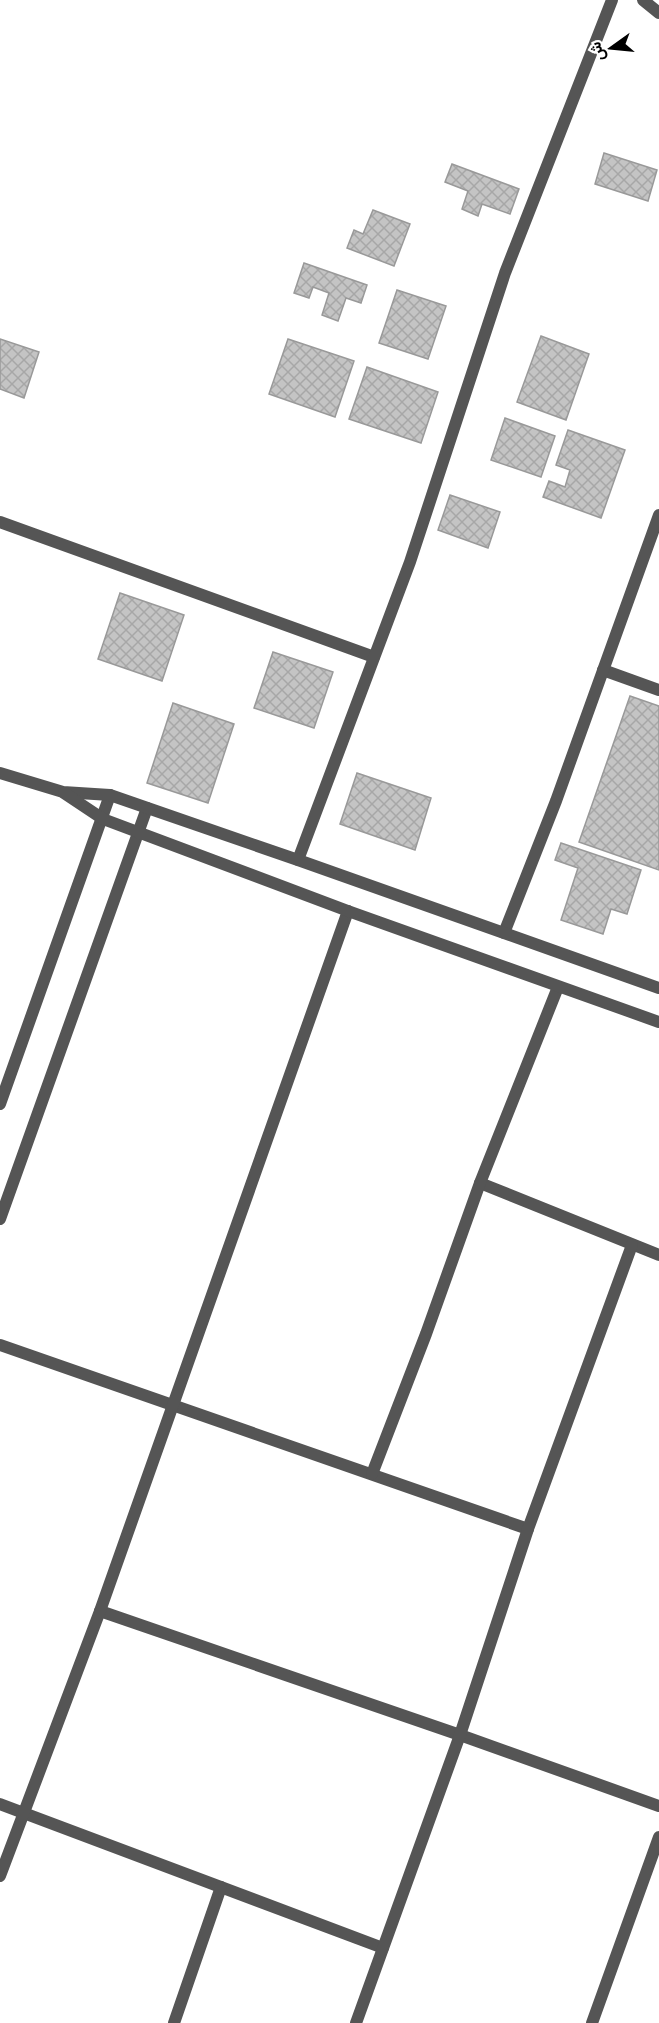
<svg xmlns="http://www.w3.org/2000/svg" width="659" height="2023" font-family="Jost,Vazirmatn,sans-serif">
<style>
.building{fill:url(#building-cross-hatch);stroke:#999;stroke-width:1.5}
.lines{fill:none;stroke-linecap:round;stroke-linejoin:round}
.minor{stroke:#555;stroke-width:12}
.tertiary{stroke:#555;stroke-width:12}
</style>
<defs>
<pattern id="building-cross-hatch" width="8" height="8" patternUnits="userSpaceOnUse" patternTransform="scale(1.5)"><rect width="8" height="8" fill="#c4c4c4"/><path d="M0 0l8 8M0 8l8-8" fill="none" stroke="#a7a7a7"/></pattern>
</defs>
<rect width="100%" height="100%" fill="#fff"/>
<g class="building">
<polygon points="604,153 657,170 648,201 595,184"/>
<polygon points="452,164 519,189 510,214 482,204 478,216 462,209 468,191 445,182"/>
<polygon points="373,210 410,224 394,266 347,248 354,230 363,234"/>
<polygon points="304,263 367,285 361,303 346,298 338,321 322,315 329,293 313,287 309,298 294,293"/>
<polygon points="397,290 446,306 428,359 379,343"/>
<polygon points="541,336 589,354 566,420 517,402"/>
<polygon points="0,339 39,352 24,398 0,389"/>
<polygon points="288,339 354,361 335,417 269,394"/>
<polygon points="367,367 438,392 421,443 349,419"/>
<polygon points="505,418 555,436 541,477 491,460"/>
<polygon points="568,430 625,450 601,518 543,497 549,481 565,487 570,470 556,465"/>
<polygon points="450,495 500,512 488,548 438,530"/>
<polygon points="120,593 184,615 162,681 98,659"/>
<polygon points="273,652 333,672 314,728 254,708"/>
<polygon points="630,696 659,706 659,870 579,842"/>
<polygon points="173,703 234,724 208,803 147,783"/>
<polygon points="357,773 431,798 415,850 340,824"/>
<polygon points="561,843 641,870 627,914 611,909 603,934 561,920 578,868 555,860"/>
</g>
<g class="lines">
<g class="minor">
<polyline points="0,522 374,657"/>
<polyline points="603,670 659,690"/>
<polyline points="298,860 410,562 505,273 612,0"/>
<polyline points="504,933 556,801 659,515"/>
<polyline points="0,1104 110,795"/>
<polyline points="480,1183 659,1255"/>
<polyline points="0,1219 147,808"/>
<polyline points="0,1345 528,1529"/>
<polyline points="372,1474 426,1334 480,1183 558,987"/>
<polyline points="100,1611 460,1735 659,1806"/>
<polyline points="0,1804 383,1948"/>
<polyline points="0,1876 100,1611 348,911"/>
<polyline points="174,2023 221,1887"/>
<polyline points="356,2023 460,1735 528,1529 632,1245"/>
<polyline points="592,2023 659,1837"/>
</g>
<g class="tertiary">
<polyline points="643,0 659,13"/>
<polyline points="0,773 63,792 110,795 298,860 659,988"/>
<polyline points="64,793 103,819 348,911 659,1022"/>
</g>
</g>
<g transform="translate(611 48) rotate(255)" stroke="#ffffff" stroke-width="4.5" paint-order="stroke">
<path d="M0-4.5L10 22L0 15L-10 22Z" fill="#000000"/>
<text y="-9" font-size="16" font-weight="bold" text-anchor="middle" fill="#000000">ش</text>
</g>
</svg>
